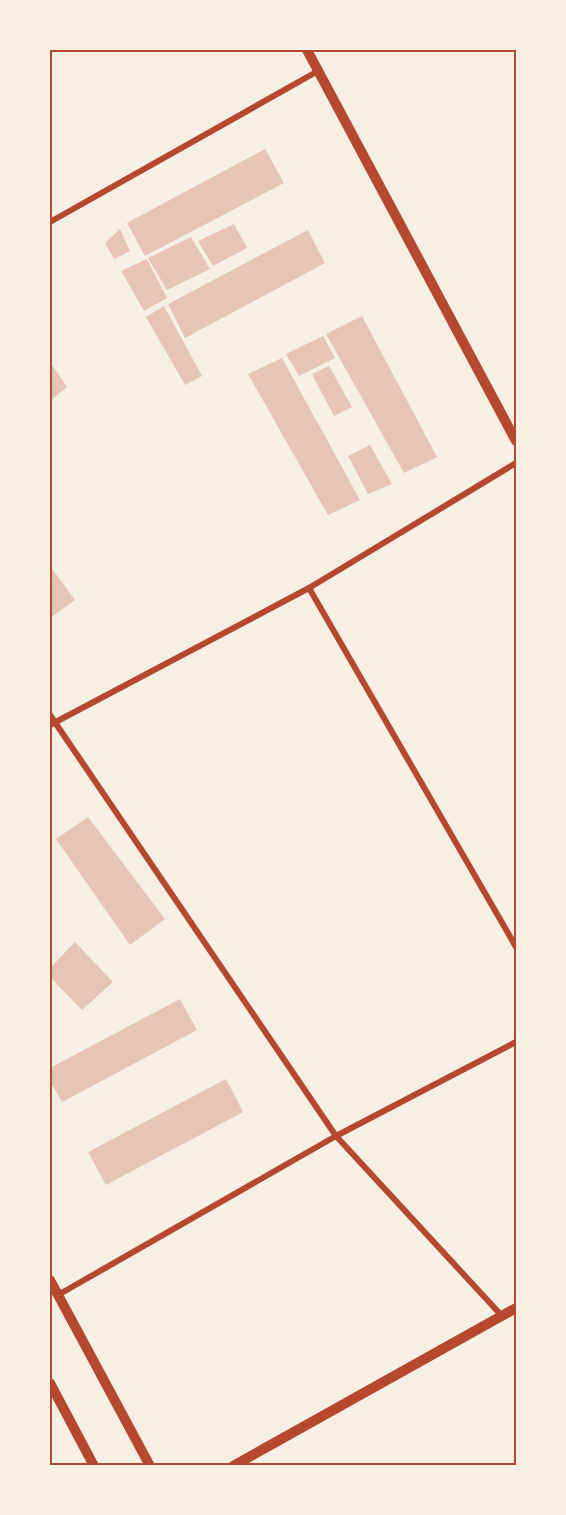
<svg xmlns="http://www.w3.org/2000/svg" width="566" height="1515" font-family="Barlow,sans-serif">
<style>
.building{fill:#e6c5b7}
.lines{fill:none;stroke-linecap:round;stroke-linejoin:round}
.minor{stroke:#b5482f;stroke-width:6}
.tertiary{stroke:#b5482f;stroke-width:10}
.neatline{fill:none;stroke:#b5482f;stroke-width:2}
</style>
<rect width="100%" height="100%" fill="#f6efe4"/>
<g class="building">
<polygon points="265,149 284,183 145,256 127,223"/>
<polygon points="234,224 247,248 213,266 198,241"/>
<polygon points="120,229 130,251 114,259 105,243"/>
<polygon points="308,230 325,263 185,338 168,304"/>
<polygon points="191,237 210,269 167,290 148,258"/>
<polygon points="147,259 167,298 144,311 121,271"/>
<polygon points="164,306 202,376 185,385 146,317"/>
<polygon points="362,316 437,457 404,473 326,334"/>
<polygon points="323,336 335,358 299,376 286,354"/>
<polygon points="282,358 360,500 328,515 248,374"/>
<polygon points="50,362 67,387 50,401"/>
<polygon points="329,366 352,407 334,416 312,374"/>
<polygon points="370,445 392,484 368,494 348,456"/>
<polygon points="50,566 75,600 50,618"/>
<polygon points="88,817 165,919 130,945 56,839"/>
<polygon points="75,942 113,982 82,1010 50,977 50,968"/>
<polygon points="180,999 197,1030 62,1102 50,1081 50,1068"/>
<polygon points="226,1079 243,1112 106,1185 88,1152"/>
</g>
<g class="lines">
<g class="minor">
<polyline points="50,222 318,71"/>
<polyline points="309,588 516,947"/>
<polyline points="50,715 336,1136 502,1316"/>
<polyline points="50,725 309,588 516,463"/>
<polyline points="58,1295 336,1136 516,1042"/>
</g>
<g class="tertiary">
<polyline points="307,50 516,441"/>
<polyline points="50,1280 150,1466"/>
<polyline points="50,1383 94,1466"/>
<polyline points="233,1466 516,1308"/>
</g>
</g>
<rect width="566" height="1515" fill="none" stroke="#f6efe4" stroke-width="102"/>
<rect x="51" y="51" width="464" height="1413" class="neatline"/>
</svg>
